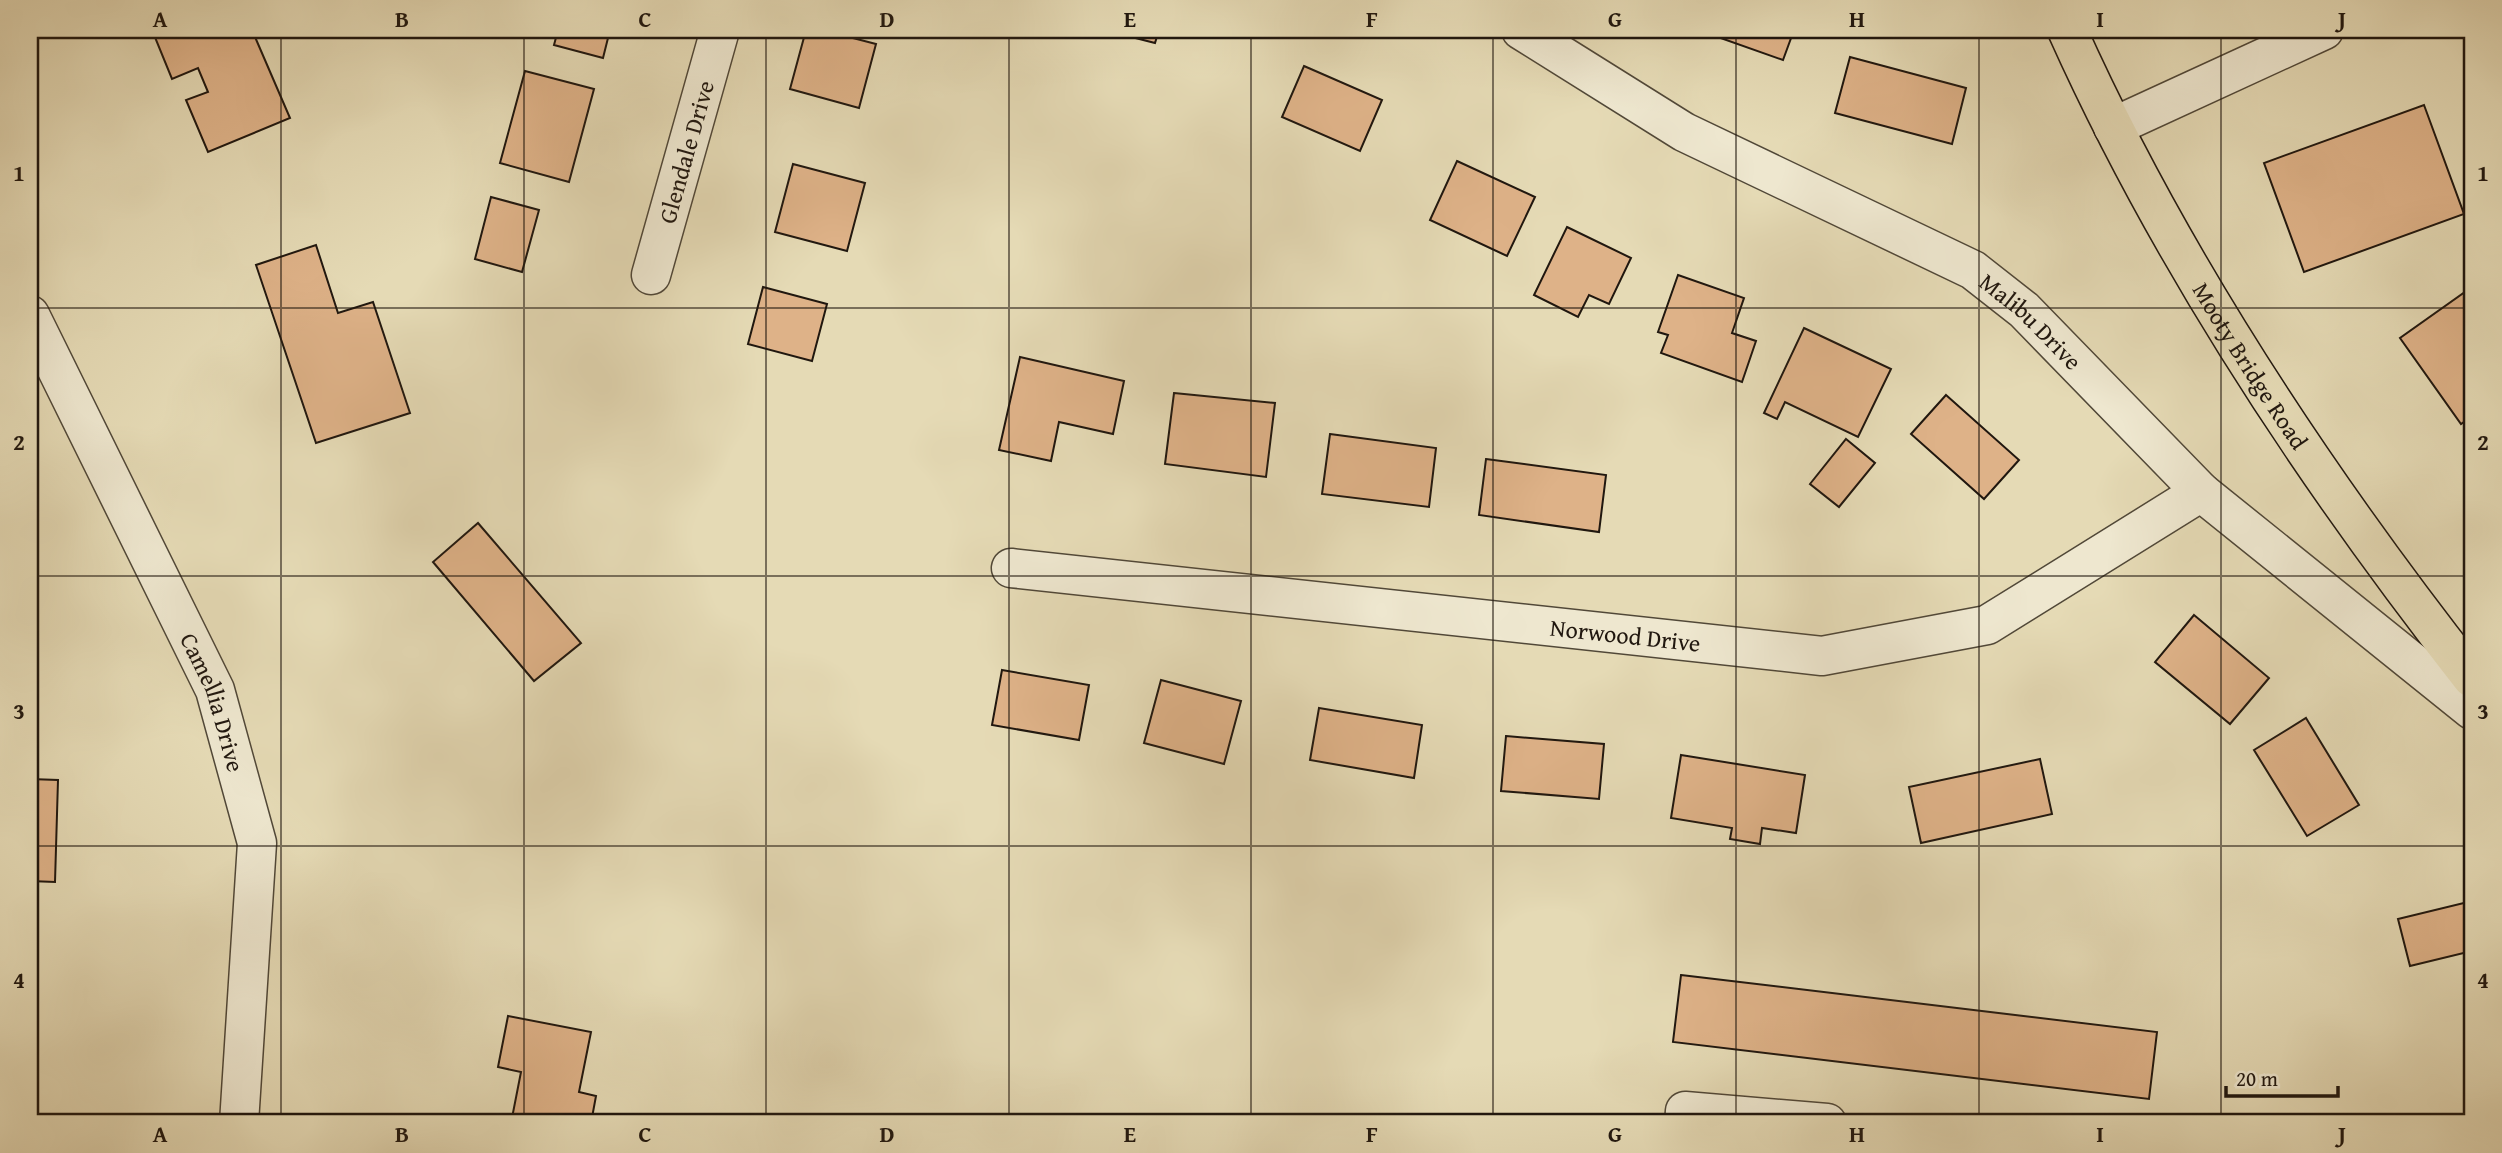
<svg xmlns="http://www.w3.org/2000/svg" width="2502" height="1153" font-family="'Gentium Book Plus',serif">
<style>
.building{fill:#deb288;stroke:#20170f;stroke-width:2}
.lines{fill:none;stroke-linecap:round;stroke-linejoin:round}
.minor-casing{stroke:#514838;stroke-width:41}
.major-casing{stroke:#20170f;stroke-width:41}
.minor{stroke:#eee7cf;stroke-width:38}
.major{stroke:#e5dab5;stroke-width:38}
.grid{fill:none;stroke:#20170f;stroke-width:2;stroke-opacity:0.55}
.labels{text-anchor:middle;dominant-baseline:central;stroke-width:5;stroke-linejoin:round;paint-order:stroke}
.street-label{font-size:24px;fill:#20170f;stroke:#eee7cf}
.neatline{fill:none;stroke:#20170f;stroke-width:2.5}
.grid-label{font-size:23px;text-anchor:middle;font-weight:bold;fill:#20170f}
</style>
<rect width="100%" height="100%" fill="#e5dab5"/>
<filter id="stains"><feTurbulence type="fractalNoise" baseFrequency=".00286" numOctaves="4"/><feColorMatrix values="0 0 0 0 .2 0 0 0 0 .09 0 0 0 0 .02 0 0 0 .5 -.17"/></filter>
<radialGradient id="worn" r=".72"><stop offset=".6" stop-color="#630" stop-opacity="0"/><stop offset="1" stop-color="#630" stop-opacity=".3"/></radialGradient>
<g class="building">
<polygon points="152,30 252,30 290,118 208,152 186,100 208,92 198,68 172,79"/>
<polygon points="558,30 610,30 603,58 554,45"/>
<polygon points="806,30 822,30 876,44 859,108 790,89"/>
<polygon points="1104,30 1159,30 1155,43"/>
<polygon points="1698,30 1794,30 1783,60"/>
<polygon points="1850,57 1966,88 1952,144 1835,113"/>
<polygon points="1304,66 1382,100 1360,151 1282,117"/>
<polygon points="525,71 594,89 569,182 500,163"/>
<polygon points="2424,105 2464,214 2304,272 2264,163"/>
<polygon points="1457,161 1535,197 1507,256 1430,220"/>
<polygon points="793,164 865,183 847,251 775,232"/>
<polygon points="491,197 539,210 522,272 475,259"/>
<polygon points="1567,227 1631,258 1609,304 1589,295 1578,317 1534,295"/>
<polygon points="316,245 338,313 373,302 410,413 316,443 256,265"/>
<polygon points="1678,275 1744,298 1732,333 1756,341 1742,382 1661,353 1668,335 1658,332"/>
<polygon points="763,287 827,304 812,361 748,344"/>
<polygon points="2472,287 2472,416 2461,424 2400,338"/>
<polygon points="1804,328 1891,369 1858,437 1785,402 1777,419 1764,413"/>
<polygon points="1020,357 1124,381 1113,434 1059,422 1051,461 999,450"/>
<polygon points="1174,393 1275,403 1266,477 1165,464"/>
<polygon points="1946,395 2019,460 1984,499 1911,434"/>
<polygon points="1330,434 1436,448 1429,507 1322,494"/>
<polygon points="1846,439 1875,463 1839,507 1810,484"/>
<polygon points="1486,459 1606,475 1599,532 1479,515"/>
<polygon points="478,523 581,643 534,681 433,562"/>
<polygon points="2194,615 2269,678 2230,724 2155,662"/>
<polygon points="1002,670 1089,685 1079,740 992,725"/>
<polygon points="1161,680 1241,701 1224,764 1144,743"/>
<polygon points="1319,708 1422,725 1414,778 1310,760"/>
<polygon points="2306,718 2359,805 2307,836 2254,750"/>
<polygon points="1506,736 1604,744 1599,799 1501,791"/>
<polygon points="1681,755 1805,775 1796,833 1762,828 1760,844 1730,839 1732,828 1671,818"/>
<polygon points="2040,759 2052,814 1921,843 1909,787"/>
<polygon points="30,779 58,780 55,882 30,881"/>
<polygon points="2472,901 2472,951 2410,966 2398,919"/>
<polygon points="1681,975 2157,1032 2149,1099 1673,1042"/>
<polygon points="508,1016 591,1032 579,1092 596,1096 591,1123 511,1123 521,1072 498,1067"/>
</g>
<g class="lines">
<g class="minor-casing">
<g id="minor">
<path id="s1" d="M1521,30L1684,132L1973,270L2024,310L2201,492L2472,710"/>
<polyline points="2113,127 2324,30"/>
<path id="s2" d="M651,275L720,30"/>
<path id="s3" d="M30,315L215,690L257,843L239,1123"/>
<path id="s4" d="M1011,568L1822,656L1987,625L2201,492"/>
<polyline points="1684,1123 1685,1111 1827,1123"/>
</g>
</g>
<g class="major-casing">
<g id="major">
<path id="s5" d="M2067,30C2171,262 2315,478 2472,678"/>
</g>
</g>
<use href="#minor" class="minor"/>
<use href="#major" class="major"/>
</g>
<path class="grid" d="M281,30V1123M524,30V1123M766,30V1123M1009,30V1123M1251,30V1123M1493,30V1123M1736,30V1123M1979,30V1123M2221,30V1123M30,308H2472M30,576H2472M30,846H2472"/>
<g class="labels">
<g class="street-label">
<text stroke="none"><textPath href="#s2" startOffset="128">Glendale Drive</textPath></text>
<text stroke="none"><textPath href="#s1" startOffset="590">Malibu Drive</textPath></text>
<text stroke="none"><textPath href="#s5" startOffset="383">Mooty Bridge Road</textPath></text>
<text stroke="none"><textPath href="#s4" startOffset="618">Norwood Drive</textPath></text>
<text stroke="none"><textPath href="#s3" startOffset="429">Camellia Drive</textPath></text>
</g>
</g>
<rect width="2502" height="1153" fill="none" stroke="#e5dab5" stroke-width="77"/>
<path d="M2226 1086v10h112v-10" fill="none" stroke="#20170f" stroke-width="3.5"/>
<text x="2236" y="1086" font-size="21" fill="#20170f" stroke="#eee7cf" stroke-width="5" paint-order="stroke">20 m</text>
<rect x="38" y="38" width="2426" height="1076" class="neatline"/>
<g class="grid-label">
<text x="160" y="27">A</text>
<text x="402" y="27">B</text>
<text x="645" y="27">C</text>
<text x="887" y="27">D</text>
<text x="1130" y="27">E</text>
<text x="1372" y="27">F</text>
<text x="1615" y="27">G</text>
<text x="1857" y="27">H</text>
<text x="2100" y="27">I</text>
<text x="2342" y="27">J</text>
<text x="19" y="181">1</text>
<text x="2483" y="181">1</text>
<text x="19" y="450">2</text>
<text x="2483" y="450">2</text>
<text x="19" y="719">3</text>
<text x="2483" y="719">3</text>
<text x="19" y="988">4</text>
<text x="2483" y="988">4</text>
<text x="160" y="1142">A</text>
<text x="402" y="1142">B</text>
<text x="645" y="1142">C</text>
<text x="887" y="1142">D</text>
<text x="1130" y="1142">E</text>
<text x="1372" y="1142">F</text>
<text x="1615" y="1142">G</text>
<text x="1857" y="1142">H</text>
<text x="2100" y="1142">I</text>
<text x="2342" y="1142">J</text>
</g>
<rect width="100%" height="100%" filter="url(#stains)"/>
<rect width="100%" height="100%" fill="url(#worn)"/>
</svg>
